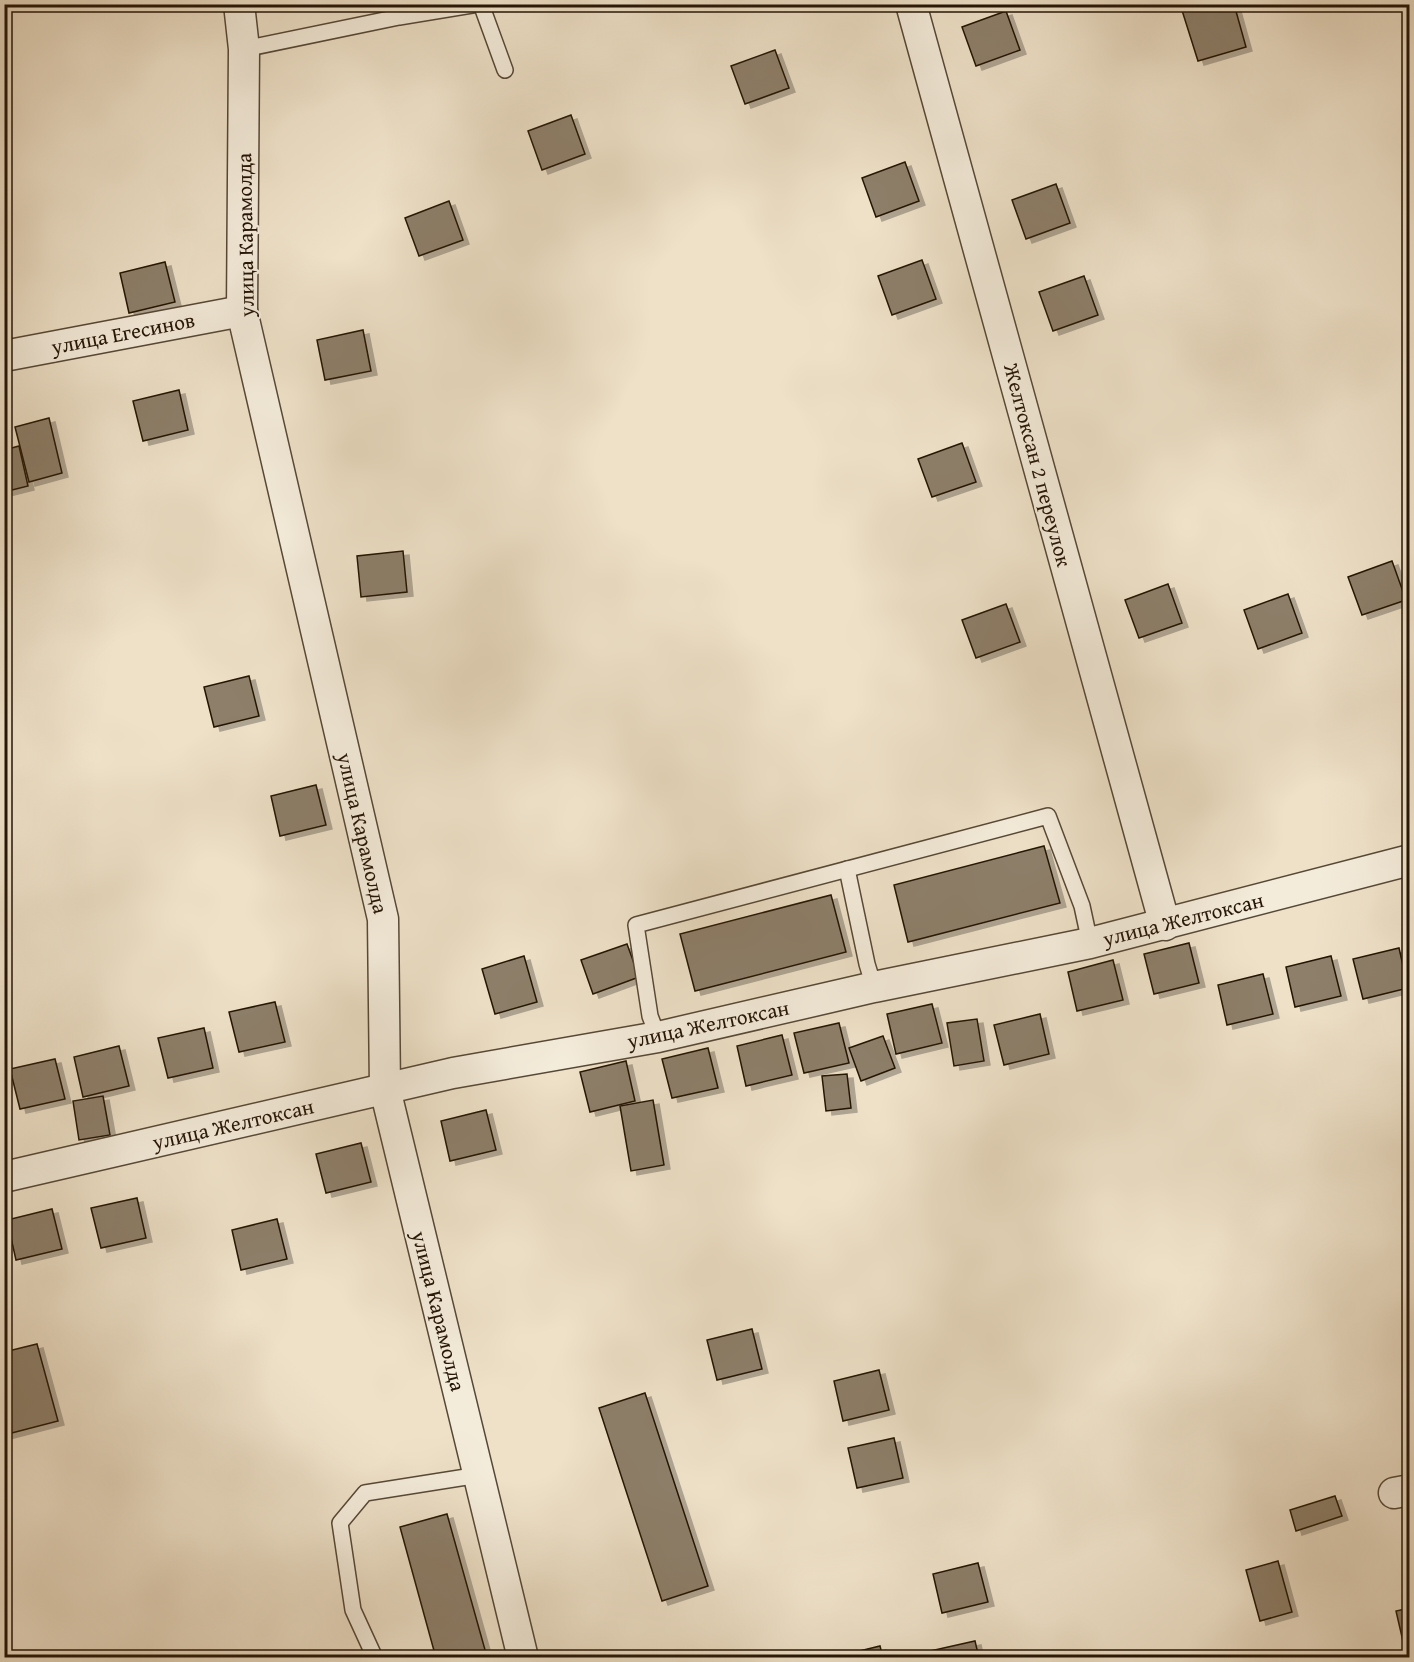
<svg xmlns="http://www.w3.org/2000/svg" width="1414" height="1662" font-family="'Gentium Book Plus',serif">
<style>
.building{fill:#8d7f6b;stroke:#241506;stroke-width:1.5;filter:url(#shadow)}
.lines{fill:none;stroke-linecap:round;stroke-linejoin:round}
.lane-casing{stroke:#564836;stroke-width:18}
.street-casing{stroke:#564836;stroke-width:33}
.lane{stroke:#f4ecdb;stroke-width:15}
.street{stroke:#f4ecdb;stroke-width:30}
.labels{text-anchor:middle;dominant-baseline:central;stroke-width:4.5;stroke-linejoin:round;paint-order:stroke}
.street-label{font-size:21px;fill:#241506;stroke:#f4ecdb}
</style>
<defs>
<filter id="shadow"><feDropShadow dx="6" dy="4" stdDeviation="0" flood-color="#0004"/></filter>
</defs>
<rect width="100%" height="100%" fill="#eee1c8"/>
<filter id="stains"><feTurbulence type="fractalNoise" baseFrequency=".00333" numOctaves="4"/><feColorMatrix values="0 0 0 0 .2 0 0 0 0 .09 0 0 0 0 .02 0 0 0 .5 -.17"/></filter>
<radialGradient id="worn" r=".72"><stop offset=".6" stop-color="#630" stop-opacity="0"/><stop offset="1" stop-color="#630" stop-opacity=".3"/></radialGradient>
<g class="building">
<polygon points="1180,4 1234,4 1246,47 1198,61"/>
<polygon points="1006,11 1020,50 976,66 962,27"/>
<polygon points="775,50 789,88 745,104 731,66"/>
<polygon points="571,115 585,154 542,170 528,131"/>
<polygon points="905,162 919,201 876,217 862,178"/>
<polygon points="1056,184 1070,223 1026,239 1012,200"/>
<polygon points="449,201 463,240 419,256 405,218"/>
<polygon points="922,260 936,299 892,315 878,276"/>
<polygon points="165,262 175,302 129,313 120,273"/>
<polygon points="1084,276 1098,315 1053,331 1039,292"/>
<polygon points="363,330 371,371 325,380 317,340"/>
<polygon points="179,390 188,430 143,441 133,401"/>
<polygon points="49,418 62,473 29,482 15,427"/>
<polygon points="962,443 976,482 932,497 918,459"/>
<polygon points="19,446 28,486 4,492 4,450"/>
<polygon points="403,551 407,592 361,597 357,556"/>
<polygon points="1392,561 1406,600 1362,615 1348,577"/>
<polygon points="1168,584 1182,623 1139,638 1125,600"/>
<polygon points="1288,594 1302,633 1258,649 1244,610"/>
<polygon points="1006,604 1020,642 976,658 962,620"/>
<polygon points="249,676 259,716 214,727 204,687"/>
<polygon points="316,785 326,825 280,836 271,796"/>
<polygon points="1044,846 1060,903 908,942 894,885"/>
<polygon points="831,895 846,952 695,991 680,934"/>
<polygon points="1189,943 1199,983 1154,994 1144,954"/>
<polygon points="627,944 639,977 593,994 581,960"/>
<polygon points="1399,948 1408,988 1363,999 1353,959"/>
<polygon points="524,956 537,1002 495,1014 482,969"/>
<polygon points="1331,956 1341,996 1295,1007 1286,967"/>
<polygon points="1113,960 1123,1000 1077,1011 1068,972"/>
<polygon points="1263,974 1273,1014 1227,1025 1218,985"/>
<polygon points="275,1002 285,1042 239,1052 229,1012"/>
<polygon points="932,1004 942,1043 896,1054 887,1014"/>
<polygon points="1040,1014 1049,1054 1004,1065 994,1025"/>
<polygon points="977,1019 984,1061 954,1066 947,1023"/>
<polygon points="839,1023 849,1063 804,1073 794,1033"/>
<polygon points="204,1028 213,1068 168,1078 158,1038"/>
<polygon points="782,1035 792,1075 746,1086 737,1046"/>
<polygon points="883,1036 895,1068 861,1081 849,1048"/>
<polygon points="119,1046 129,1086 83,1097 74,1057"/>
<polygon points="708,1048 718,1088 672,1098 662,1059"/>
<polygon points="55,1059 65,1099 20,1109 10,1069"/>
<polygon points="626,1061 635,1101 590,1112 580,1072"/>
<polygon points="847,1074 851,1108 826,1111 822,1076"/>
<polygon points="103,1096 110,1135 79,1140 73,1101"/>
<polygon points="653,1100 664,1165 631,1171 620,1106"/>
<polygon points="486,1110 496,1150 450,1161 441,1121"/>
<polygon points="361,1143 371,1182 326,1193 316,1154"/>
<polygon points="137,1198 146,1238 101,1248 91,1208"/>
<polygon points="52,1209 62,1249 16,1260 7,1220"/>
<polygon points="277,1219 287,1259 241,1270 232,1230"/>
<polygon points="752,1329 762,1369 717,1380 707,1340"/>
<polygon points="37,1344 58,1421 4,1435 4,1352"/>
<polygon points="879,1370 889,1410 843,1421 834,1381"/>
<polygon points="645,1393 708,1586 662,1601 599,1408"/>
<polygon points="894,1438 903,1478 857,1488 848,1448"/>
<polygon points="1335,1496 1342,1516 1296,1531 1290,1510"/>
<polygon points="447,1514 487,1657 483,1658 436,1658 400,1527"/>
<polygon points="1278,1561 1292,1612 1260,1621 1246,1570"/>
<polygon points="978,1563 988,1602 942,1613 933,1574"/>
<polygon points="1410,1608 1410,1649 1405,1650 1396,1611"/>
<polygon points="975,1641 979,1658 932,1658 930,1651"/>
<polygon points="880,1646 883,1658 835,1658 835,1657"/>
</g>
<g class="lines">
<g class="lane-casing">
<g id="lane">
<polyline points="481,4 505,70"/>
<polyline points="244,49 399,17 478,4"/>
<polyline points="847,869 867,964 874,987"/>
<polyline points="658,1037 650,1016 636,925 1048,816 1082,906 1090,943"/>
<polyline points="375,1658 353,1610 340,1523 365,1493 479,1475"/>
</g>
</g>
<g class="street-casing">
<g id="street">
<polyline points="239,4 244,49 242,311 383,919 385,1089 523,1658"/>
<polyline points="911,4 1165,925"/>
<polyline points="4,356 242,311"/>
<polyline points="4,1177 453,1073 658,1037 874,987 1090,943 1410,860"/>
<polyline points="1394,1493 1410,1490"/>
</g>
</g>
<use href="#lane" class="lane"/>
<use href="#street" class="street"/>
</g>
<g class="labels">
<g class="street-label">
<text transform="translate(245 235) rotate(-91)">улица Карамолда</text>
<text transform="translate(123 333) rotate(-11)">улица Егесинов</text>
<text transform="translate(1038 465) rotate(75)">Желтоксан 2 переулок</text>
<text transform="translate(363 833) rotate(77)">улица Карамолда</text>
<text transform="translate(1183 919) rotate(-14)">улица Желтоксан</text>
<text transform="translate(708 1024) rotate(-12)">улица Желтоксан</text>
<text transform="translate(233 1124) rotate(-13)">улица Желтоксан</text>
<text transform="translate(439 1311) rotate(76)">улица Карамолда</text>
</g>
</g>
<rect width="1414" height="1662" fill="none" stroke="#eee1c8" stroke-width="24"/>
<rect x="6" y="6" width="1402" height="1650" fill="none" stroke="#241506" stroke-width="3"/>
<rect x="12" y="12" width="1390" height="1638" fill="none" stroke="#241506" stroke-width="1.5"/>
<rect width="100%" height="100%" filter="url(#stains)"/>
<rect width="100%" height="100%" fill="url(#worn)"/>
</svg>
